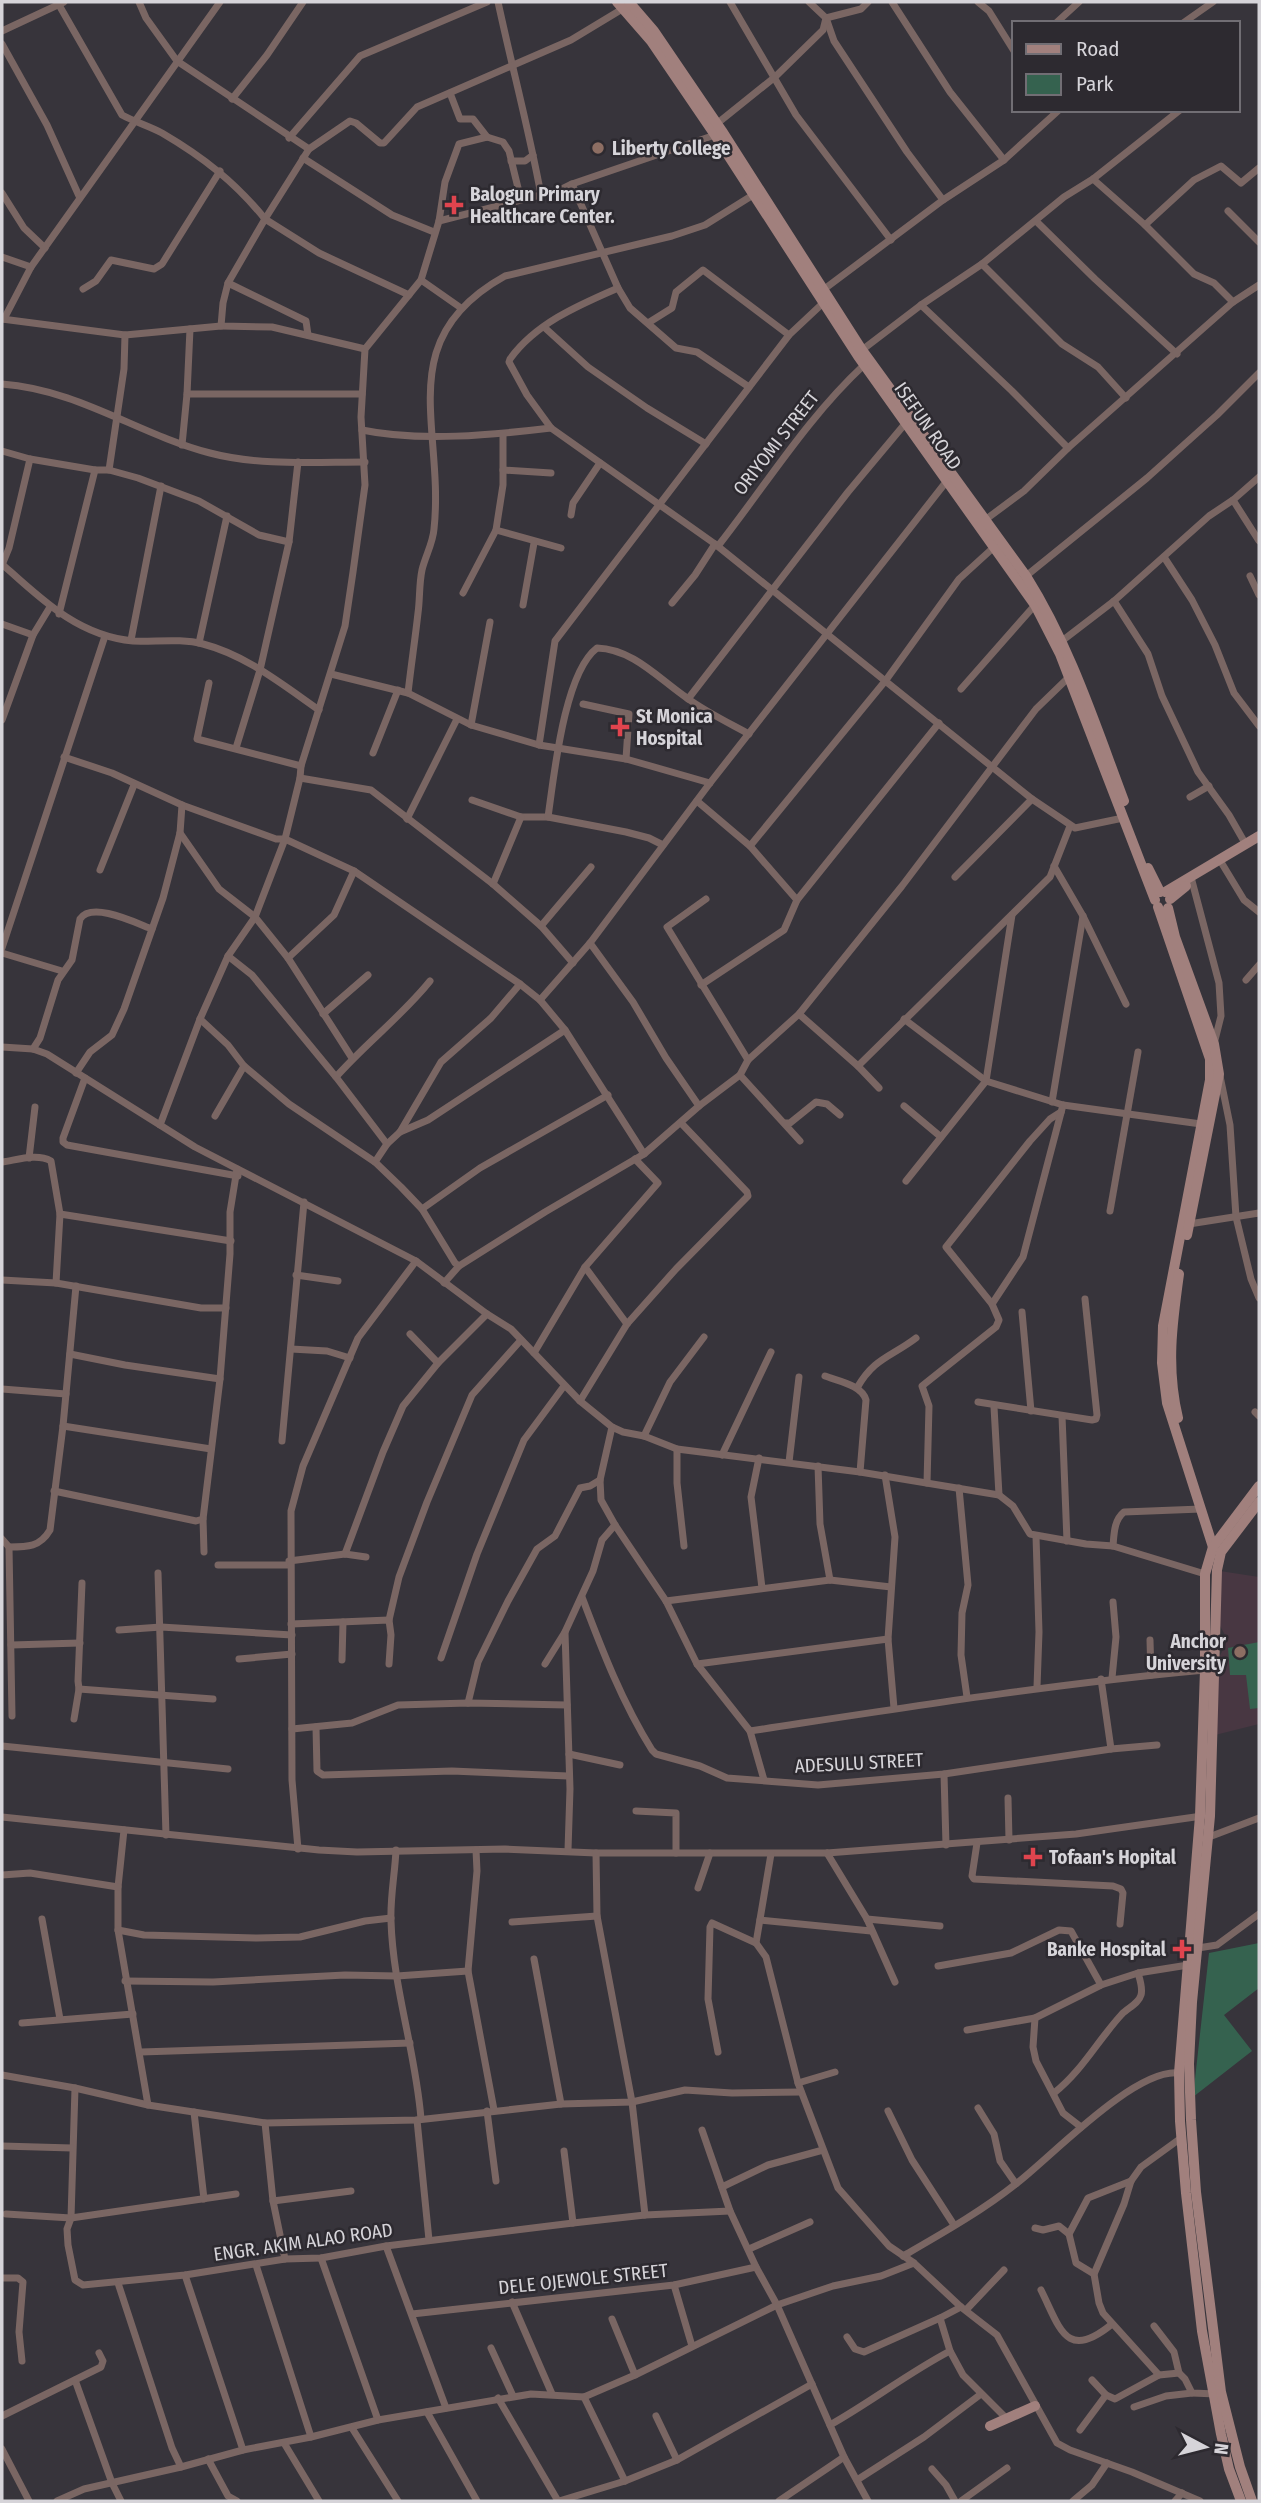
<svg xmlns="http://www.w3.org/2000/svg" width="1261" height="2503" font-family="'Fira Sans Condensed',sans-serif">
<style>
.education{fill:#483742}
.green{fill:#35624f}
.lines{fill:none;stroke-linecap:round;stroke-linejoin:round}
.street{stroke:#7a6663;stroke-width:7}
.secondary{stroke:#a1807d;stroke-width:10}
.education-dot{fill:#8d6e63;stroke:#2d2a30;stroke-width:2.5}
.health-dot{fill:#e0444e;stroke:#2d2a30;stroke-width:2.5}
.labels{text-anchor:middle;dominant-baseline:central;stroke-width:5;stroke-linejoin:round;paint-order:stroke}
.poi-label{font-size:19px;font-weight:bold;fill:#d6d4d9;stroke:#2d2a30;text-anchor:start}
.street-label{font-size:19px;fill:#d6d4d9;stroke:#2d2a30}
</style>
<rect width="100%" height="100%" fill="#37343b"/>
<polygon class="education" points="1220,1571 1259,1577 1259,1724 1215,1735 1219,1658 1226,1643 1225,1635 1219,1624"/>
<g class="green">
<polygon points="1259,1642 1259,1708 1250,1709 1246,1675 1230,1675 1228,1648"/>
<polygon points="1259,1943 1259,1988 1224,2015 1252,2051 1193,2097 1209,1953"/>
</g>
<g class="lines">
<g class="street">
<polyline points="139,2 146,18 177,61 309,149"/>
<path d="M498,2C512,67 529,130 541,195"/>
<polyline points="730,2 796,115 891,240"/>
<polyline points="809,2 826,18 834,41 907,152 943,200"/>
<polyline points="892,2 950,92 1004,160"/>
<polyline points="978,2 989,11 1014,51"/>
<path d="M59,5L122,115C135,122 149,126 162,133C203,157 235,182 265,219L228,283L223,303L221,326L272,327L365,349"/>
<polyline points="1056,23 1079,2"/>
<polyline points="1183,23 1213,2"/>
<polyline points="2,31 64,2"/>
<polyline points="2,44 47,125 79,196"/>
<polyline points="450,93 460,119 473,119 487,137"/>
<polyline points="232,99 267,55 303,2"/>
<polyline points="714,126 775,77 823,30 826,18 861,9 868,2"/>
<polyline points="289,138 360,56 487,2"/>
<polyline points="303,158 392,215 434,232"/>
<polyline points="511,161 525,161 533,155"/>
<polyline points="1093,179 1145,225 1194,274 1214,283 1233,302"/>
<polyline points="572,184 618,288 630,308 676,348 697,352 749,387"/>
<polyline points="2,193 24,228 45,248"/>
<polyline points="1228,211 1259,242"/>
<polyline points="439,221 560,190 572,184 715,135"/>
<polyline points="1036,221 1095,279 1177,354"/>
<polyline points="1145,225 1194,180 1221,166 1241,183 1259,168"/>
<polyline points="2,257 31,267"/>
<polyline points="982,264 1062,344 1098,367 1126,398"/>
<polyline points="421,280 461,308"/>
<polyline points="228,283 306,321 308,335"/>
<path d="M618,288C579,305 536,323 510,359L509,362L527,395L551,428L715,544L1032,799L1075,828L1123,818"/>
<polyline points="83,289 96,281 111,260 154,269 162,264 220,171"/>
<polyline points="823,290 943,200 1004,160 1059,110"/>
<polyline points="409,295 319,253 265,219 309,149 350,121 356,123 380,143 384,143 417,107 571,40 624,8"/>
<polyline points="921,305 1012,391 1068,448"/>
<polyline points="2,319 125,335"/>
<polyline points="4,319 31,267 220,2"/>
<polyline points="648,323 672,308 676,292 703,270 789,335"/>
<polyline points="544,327 588,367 647,408 706,444"/>
<polyline points="862,350 921,305 982,264 1064,197 1093,179 1180,110"/>
<path d="M2,384C80,390 137,434 210,453C259,466 314,462 365,462"/>
<polyline points="187,394 362,394"/>
<path d="M362,430C419,442 493,435 551,428"/>
<polyline points="182,445 187,394 190,329"/>
<polyline points="2,451 30,459 95,470 109,470 138,478 199,501 259,535 289,542"/>
<polyline points="109,470 124,369 125,335 221,326"/>
<polyline points="503,470 551,473"/>
<polyline points="1233,500 1259,541"/>
<polyline points="571,515 573,503 600,463"/>
<polyline points="985,520 1024,491 1068,448 1233,302 1259,285"/>
<polyline points="496,530 561,548"/>
<path d="M718,546C766,485 807,418 864,365"/>
<polyline points="1164,557 1192,600 1215,645 1234,693 1259,726"/>
<path d="M2,564C41,599 78,636 133,641C155,642 181,638 203,644C246,655 283,685 319,710"/>
<polyline points="2,565 9,548 30,459"/>
<polyline points="1026,576 1147,478 1217,415 1259,373"/>
<polyline points="1250,576 1259,595"/>
<polyline points="463,593 496,530 503,485 503,434"/>
<polyline points="1114,601 1148,654 1162,696 1198,772 1229,815 1245,843"/>
<polyline points="672,603 695,575 715,544"/>
<polyline points="523,605 534,543"/>
<polyline points="59,614 95,470"/>
<polyline points="2,624 33,635"/>
<polyline points="131,640 161,486"/>
<polyline points="199,643 227,516"/>
<polyline points="1058,644 1114,601 1209,516 1233,500 1259,477"/>
<polyline points="331,674 408,693 471,725 539,745 626,759 710,783"/>
<polyline points="209,683 197,739 301,766"/>
<polyline points="961,689 1035,605"/>
<path d="M408,693C411,666 415,640 418,613C420,599 419,584 422,570C425,557 433,543 434,529C445,427 390,340 505,276L672,236L705,225L753,195"/>
<polyline points="688,699 848,492 904,425"/>
<polyline points="583,704 629,714 626,759"/>
<polyline points="2,720 33,635 50,607"/>
<polyline points="471,725 490,622"/>
<polyline points="539,745 555,641 789,335 822,304"/>
<polyline points="236,748 260,670 289,542 298,462"/>
<polyline points="373,753 398,690"/>
<polyline points="64,757 112,773 182,805 276,839 285,839 354,871 520,984 540,1000 565,1030 644,1154"/>
<polyline points="300,778 371,790 493,884 541,926 573,963"/>
<polyline points="1190,797 1209,786"/>
<polyline points="472,800 521,817 548,817 626,832 649,838 663,845"/>
<polyline points="697,801 750,846 797,900"/>
<path d="M548,817C554,776 564,673 597,648C633,649 659,679 687,698C706,712 729,723 749,734"/>
<polyline points="407,819 457,719"/>
<polyline points="180,833 219,889 255,917 288,958 352,1058"/>
<polyline points="750,846 886,680 959,579 993,548"/>
<polyline points="1221,862 1244,900 1259,912"/>
<polyline points="1054,866 1083,916 1126,1004"/>
<polyline points="100,870 134,785"/>
<polyline points="955,877 1032,799"/>
<polyline points="1192,881 1219,983 1221,1016 1214,1044"/>
<polyline points="493,884 521,817"/>
<polyline points="706,899 667,927 748,1060"/>
<polyline points="541,926 591,867"/>
<polyline points="590,943 633,1002 666,1058 699,1106"/>
<polyline points="2,948 105,636"/>
<polyline points="2,953 62,971"/>
<polyline points="228,956 252,975 336,1077 387,1144"/>
<polyline points="288,958 334,915 354,871"/>
<polyline points="1246,980 1259,965"/>
<polyline points="701,985 784,930 797,900 939,723"/>
<polyline points="540,1000 590,943 710,783 946,482"/>
<polyline points="323,1014 368,975"/>
<polyline points="799,1014 858,1066 879,1088"/>
<polyline points="200,1019 228,1045 244,1066 289,1104 375,1162 401,1187 422,1209 455,1263 459,1266"/>
<polyline points="904,1019 986,1081 1063,1105 1201,1124"/>
<polyline points="2,1047 33,1049 47,1054 195,1147 416,1261 487,1314 511,1329 580,1401 612,1427 623,1432 644,1436 677,1449 860,1472 999,1495 1013,1506 1030,1534 1086,1544 1113,1546 1205,1574"/>
<path d="M33,1049L40,1038L58,980L72,960L80,919C92,901 136,923 152,929"/>
<polyline points="858,1066 1050,877 1070,826"/>
<polyline points="76,1073 90,1052 112,1035 124,1009 163,898 180,833 182,805"/>
<polyline points="740,1075 800,1141"/>
<polyline points="1220,1076 1230,1125 1236,1217 1251,1279 1259,1298"/>
<path d="M336,1077C366,1043 402,1016 430,981"/>
<polyline points="85,1078 63,1138 63,1142 67,1145 238,1176"/>
<polyline points="1052,1102 1083,916"/>
<polyline points="904,1106 941,1137"/>
<polyline points="215,1116 244,1066"/>
<polyline points="785,1123 790,1123 816,1102 827,1104 840,1115"/>
<polyline points="160,1125 200,1019 228,956 255,917 285,839 300,778 301,766 345,626 353,572 365,485 361,417 365,349 421,280 439,221 445,182 459,144 487,137 503,142 509,151 521,200"/>
<polyline points="400,1132 428,1120 565,1030"/>
<polyline points="29,1158 35,1107"/>
<path d="M2,1162C17,1160 37,1153 51,1161L60,1214L56,1283"/>
<polyline points="375,1162 387,1144 400,1132 441,1062 491,1018 520,984"/>
<polyline points="906,1181 986,1081 1012,915"/>
<polyline points="422,1209 480,1168 608,1095"/>
<polyline points="1110,1211 1138,1052"/>
<polyline points="60,1214 231,1241"/>
<polyline points="1189,1224 1259,1213"/>
<polyline points="585,1267 627,1324"/>
<polyline points="296,1275 338,1281"/>
<polyline points="2,1280 56,1283 201,1308 226,1308"/>
<polyline points="444,1283 459,1266 545,1212 644,1154 699,1106 740,1075 748,1060 799,1014 902,886 1036,709 1069,677"/>
<polyline points="992,1304 946,1247 1030,1141 1050,1119 1061,1112"/>
<polyline points="1022,1312 1031,1411"/>
<polyline points="410,1334 438,1363"/>
<polyline points="291,1349 327,1351 350,1358"/>
<polyline points="534,1353 585,1267 658,1183 635,1159"/>
<polyline points="70,1354 125,1365 220,1379"/>
<path d="M825,1376C838,1381 862,1385 866,1400L860,1472"/>
<path d="M857,1388C874,1358 891,1357 916,1338"/>
<polyline points="2,1389 66,1394"/>
<polyline points="580,1401 627,1324 676,1269 748,1196 747,1192 682,1124"/>
<polyline points="978,1402 1092,1420 1096,1419 1097,1415 1085,1299"/>
<polyline points="994,1407 999,1495"/>
<polyline points="1255,1412 1259,1416"/>
<polyline points="1062,1416 1067,1541"/>
<polyline points="63,1426 211,1449"/>
<polyline points="612,1427 600,1480 601,1500 615,1525 666,1601 697,1664 750,1731 764,1780"/>
<polyline points="644,1436 670,1382 704,1337"/>
<polyline points="282,1441 304,1202"/>
<polyline points="677,1449 677,1483 684,1546"/>
<polyline points="722,1455 771,1352"/>
<polyline points="759,1458 751,1497 762,1588"/>
<polyline points="789,1462 799,1377"/>
<polyline points="818,1466 820,1524 830,1580"/>
<polyline points="885,1475 895,1537 888,1639 894,1708"/>
<polyline points="927,1483 929,1406 922,1386 996,1327 999,1320 992,1304 1023,1257 1063,1105"/>
<polyline points="959,1488 968,1585 962,1613 961,1655 967,1697"/>
<polyline points="54,1491 196,1521 203,1519 220,1379 230,1254 230,1212 237,1169"/>
<polyline points="203,1519 204,1552"/>
<polyline points="1036,1536 1039,1632 1037,1687"/>
<polyline points="2,1539 9,1547 12,1716"/>
<path d="M1113,1546C1114,1534 1114,1520 1124,1512L1201,1509"/>
<path d="M9,1547C28,1547 40,1547 50,1530L63,1426L76,1286"/>
<polyline points="345,1554 383,1452 403,1406 438,1363 487,1314"/>
<polyline points="289,1561 345,1554 366,1557"/>
<polyline points="218,1565 289,1565"/>
<polyline points="158,1573 166,1835"/>
<polyline points="82,1583 78,1681 79,1689 213,1699"/>
<path d="M582,1597C602,1650 622,1702 652,1750L656,1754L700,1766L727,1778L818,1785L944,1774L1111,1749L1157,1745"/>
<polyline points="666,1601 830,1580 891,1587"/>
<polyline points="389,1620 399,1577 427,1502 472,1395 521,1340"/>
<polyline points="291,1624 389,1620 391,1635 389,1664"/>
<polyline points="119,1630 161,1627 292,1635"/>
<polyline points="1150,1640 1151,1675"/>
<polyline points="11,1645 80,1643"/>
<polyline points="441,1658 477,1554 524,1440 564,1386"/>
<polyline points="239,1659 292,1654"/>
<polyline points="342,1660 343,1622"/>
<polyline points="545,1664 565,1632"/>
<polyline points="697,1664 888,1639"/>
<polyline points="1112,1678 1116,1637 1113,1602"/>
<polyline points="1101,1679 1111,1749"/>
<polyline points="468,1703 478,1662 508,1601 537,1549 555,1536 580,1488 590,1486 600,1480"/>
<polyline points="74,1719 79,1689"/>
<polyline points="316,1727 317,1771 323,1775 452,1771 568,1776"/>
<polyline points="292,1729 352,1723 398,1705 468,1703 567,1705"/>
<path d="M750,1731C902,1708 1052,1684 1205,1670"/>
<polyline points="2,1746 228,1769"/>
<polyline points="569,1754 620,1765"/>
<polyline points="944,1774 946,1845"/>
<polyline points="1008,1798 1009,1840"/>
<polyline points="636,1811 676,1813 676,1853"/>
<polyline points="2,1817 319,1850 357,1852 505,1849 596,1853 827,1853 1076,1834 1202,1816"/>
<polyline points="124,1830 118,1887 118,1930 148,2105"/>
<polyline points="1209,1837 1259,1818"/>
<polyline points="977,1843 972,1876 974,1879 1113,1886 1121,1889 1123,1893 1120,1924"/>
<polyline points="298,1849 292,1780 291,1511 303,1466 358,1338 416,1261"/>
<path d="M396,1850C395,1873 390,1898 391,1921C393,1988 416,2053 421,2119"/>
<polyline points="476,1850 477,1871 468,1971 494,2110"/>
<polyline points="568,1850 570,1789 565,1632 593,1571 602,1540 615,1525"/>
<polyline points="596,1853 597,1916 632,2102 645,2215"/>
<polyline points="827,1853 867,1919 895,1982"/>
<polyline points="2,1875 30,1873 118,1887"/>
<polyline points="698,1888 710,1853"/>
<polyline points="42,1919 60,2019"/>
<polyline points="867,1919 940,1926"/>
<polyline points="760,1920 871,1931"/>
<polyline points="512,1922 597,1916"/>
<polyline points="118,1930 144,1935 257,1938 300,1937 365,1921 391,1918"/>
<polyline points="756,1943 771,1854"/>
<polyline points="1198,1948 1217,1945 1259,1914"/>
<polyline points="534,1959 561,2104"/>
<polyline points="938,1966 1011,1953 1059,1930 1071,1931 1101,1985"/>
<polyline points="125,1981 213,1982 345,1975 397,1976 468,1971"/>
<polyline points="1035,2018 1033,2047 1036,2061 1063,2113 1081,2127"/>
<polyline points="22,2023 133,2014"/>
<polyline points="967,2030 1035,2018 1101,1985 1138,1973 1188,1965"/>
<polyline points="141,2052 410,2043"/>
<polyline points="718,2052 708,1999 710,1927 712,1923 756,1943 766,1957 798,2083 838,2188 889,2246 914,2263 961,2307 997,2335 1057,2443 1070,2450 1132,2472 1200,2501"/>
<polyline points="2,2075 75,2088 148,2105 265,2123 417,2120 561,2104 632,2102 685,2090 732,2093 801,2092"/>
<polyline points="798,2083 835,2072"/>
<polyline points="75,2088 71,2218 67,2229 68,2245 75,2280 83,2285 185,2275 285,2259 321,2258 386,2246 573,2223 645,2215 730,2211"/>
<path d="M1054,2093C1082,2071 1098,2040 1122,2014C1128,2008 1139,2003 1141,1995C1143,1988 1140,1980 1138,1973"/>
<polyline points="978,2108 994,2134 1000,2161 1016,2184"/>
<polyline points="487,2111 496,2181"/>
<polyline points="888,2111 912,2160 954,2225"/>
<polyline points="194,2112 204,2199"/>
<polyline points="417,2120 429,2240"/>
<polyline points="265,2123 273,2201 285,2259"/>
<polyline points="702,2130 730,2211 756,2267 777,2305 844,2457 868,2501"/>
<polyline points="2,2146 72,2148"/>
<polyline points="564,2151 573,2223"/>
<polyline points="722,2187 768,2165 823,2150"/>
<polyline points="273,2201 351,2191"/>
<polyline points="6,2214 71,2218 236,2194"/>
<polyline points="1035,2228 1043,2230 1059,2226 1069,2234"/>
<polyline points="386,2246 446,2408"/>
<polyline points="749,2249 810,2222"/>
<path d="M903,2256C941,2234 982,2211 1017,2183C1052,2156 1135,2068 1179,2073"/>
<polyline points="321,2258 378,2420"/>
<polyline points="256,2265 311,2437"/>
<polyline points="1094,2274 1076,2263 1069,2234 1088,2198 1131,2181"/>
<polyline points="185,2275 243,2450"/>
<polyline points="2,2278 18,2278 23,2282 19,2332 22,2361"/>
<polyline points="118,2283 172,2448 181,2467"/>
<polyline points="674,2285 692,2346"/>
<path d="M1041,2290C1060,2328 1066,2362 1112,2324"/>
<polyline points="512,2302 552,2394"/>
<polyline points="966,2310 1004,2270"/>
<polyline points="412,2314 674,2285 756,2267"/>
<polyline points="940,2318 950,2351 963,2375 1007,2419"/>
<polyline points="612,2319 635,2375"/>
<polyline points="1154,2326 1174,2352 1179,2373"/>
<polyline points="847,2337 855,2349 864,2352 940,2318 961,2307"/>
<polyline points="491,2348 513,2396"/>
<polyline points="1159,2375 1103,2313 1099,2303 1094,2274 1124,2204 1131,2181 1141,2167 1181,2138"/>
<polyline points="75,2380 112,2483 121,2501"/>
<polyline points="1092,2380 1106,2395 1115,2399 1159,2375 1179,2373 1185,2379 1192,2393 1216,2394"/>
<polyline points="584,2397 625,2481"/>
<polyline points="498,2398 558,2501"/>
<polyline points="1134,2407 1166,2396 1192,2393"/>
<polyline points="427,2412 477,2501"/>
<polyline points="2,2416 101,2367 103,2361 99,2353"/>
<polyline points="656,2416 677,2460"/>
<path d="M830,2425C871,2402 908,2373 950,2351"/>
<polyline points="352,2428 398,2501"/>
<polyline points="1080,2430 1106,2395"/>
<polyline points="284,2443 319,2501"/>
<polyline points="2,2449 29,2501"/>
<polyline points="208,2459 228,2496 237,2501"/>
<polyline points="932,2469 946,2485 955,2501"/>
<polyline points="857,2480 924,2437 981,2394"/>
<polyline points="57,2501 84,2489 181,2467 243,2450 311,2437 378,2420 531,2394 584,2397 635,2375 777,2305 833,2286 881,2276 914,2263"/>
<polyline points="559,2501 625,2481 677,2460 812,2384"/>
<polyline points="779,2501 844,2457"/>
<polyline points="961,2501 1007,2468"/>
<polyline points="1073,2501 1092,2485 1107,2463"/>
<polyline points="1175,2501 1182,2493"/>
</g>
<g class="secondary">
<polyline points="617,2 651,41 715,135 858,356 1035,605 1060,654 1155,900"/>
<path d="M629,2L654,31L722,131L862,350L1026,576C1070,646 1095,724 1124,801"/>
<polyline points="1148,868 1160,892"/>
<polyline points="1165,892 1259,836"/>
<polyline points="1170,899 1186,886"/>
<polyline points="1158,907 1210,1059 1210,1080 1163,1326 1162,1363 1167,1403 1213,1547"/>
<polyline points="1168,908 1175,937 1214,1044 1219,1074 1187,1235"/>
<path d="M1178,1418C1166,1368 1172,1324 1179,1274"/>
<polyline points="990,2426 1035,2406"/>
<polyline points="1241,2501 1229,2469 1221,2434 1202,2331 1186,2193 1180,2121 1179,2073 1200,1816 1205,1670 1205,1574 1213,1547 1259,1486"/>
<polyline points="1252,2501 1240,2467 1221,2392 1196,2192 1191,2120 1189,2064 1192,2002 1210,1816 1217,1570 1221,1552 1259,1502"/>
</g>
</g>
<g class="education-dot">
<circle cx="598" cy="148" r="7"/>
<circle cx="1240" cy="1652" r="7"/>
</g>
<g class="health-dot">
<path d="M450.5 194.5h7v7h7v7h-7v7h-7v-7h-7v-7h7z"/>
<path d="M616.5 716.5h7v7h7v7h-7v7h-7v-7h-7v-7h7z"/>
<path d="M1029.5 1846.5h7v7h7v7h-7v7h-7v-7h-7v-7h7z"/>
<path d="M1178.5 1938.5h7v7h7v7h-7v7h-7v-7h-7v-7h7z"/>
</g>
<g class="labels">
<g class="poi-label">
<text x="612" y="148">Liberty College</text>
<text x="470" y="194">Balogun Primary<tspan x="470" dy="22">Healthcare Center.</tspan></text>
<text x="636" y="716">St Monica<tspan x="636" dy="22">Hospital</tspan></text>
<text x="1226" y="1641" text-anchor="end">Anchor<tspan x="1226" dy="22">University</tspan></text>
<text x="1049" y="1857">Tofaan's Hopital</text>
<text x="1166" y="1949" text-anchor="end">Banke Hospital</text>
</g>
<g class="street-label">
<text transform="translate(928 426) rotate(55)">ISEFUN ROAD</text>
<text transform="translate(776 443) rotate(-52)">ORIYOMI STREET</text>
<text transform="translate(859 1763) rotate(-3)">ADESULU STREET</text>
<text transform="translate(303 2242) rotate(-8)">ENGR. AKIM ALAO ROAD</text>
<text transform="translate(583 2279) rotate(-6)">DELE OJEWOLE STREET</text>
</g>
</g>
<rect width="1261" height="2503" fill="none" stroke="#d6d4d9" stroke-width="7"/>
<rect x="1012" y="21" width="228" height="91" fill="#2d2a30" stroke="#716e74" stroke-width="2"/>
<rect x="1026" y="44" width="35" height="10" fill="#a1807d" stroke="#716e74" stroke-width="2"/>
<text x="1076" y="56" font-size="21" fill="#d6d4d9">Road</text>
<rect x="1026" y="74" width="35" height="21" fill="#35624f" stroke="#716e74" stroke-width="2"/>
<text x="1076" y="91" font-size="21" fill="#d6d4d9">Park</text>
<g transform="translate(1205 2447) rotate(97)" stroke="#2d2a30" stroke-width="5" paint-order="stroke">
<path d="M0-5L12 26L0 18L-12 26Z" fill="#d6d4d9"/>
<text y="-10" font-size="19" font-weight="bold" text-anchor="middle" fill="#d6d4d9">N</text>
</g>
</svg>
